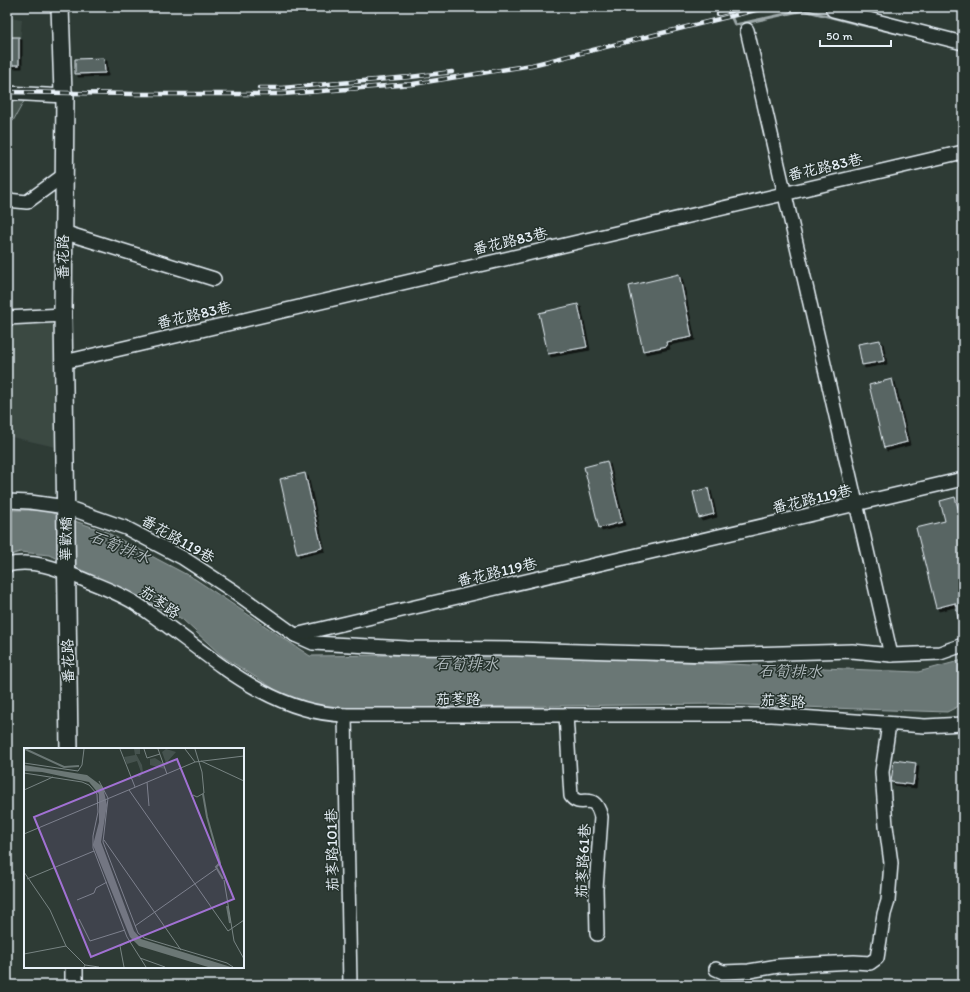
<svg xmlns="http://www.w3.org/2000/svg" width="970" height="992" font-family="Itim,'LXGW WenKai TC',sans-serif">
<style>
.built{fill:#3b4843}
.green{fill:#45524e;stroke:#96a2a3}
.water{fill:#6b7775;stroke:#9da8a9}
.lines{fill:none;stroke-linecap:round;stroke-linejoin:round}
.stream{stroke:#9da8a9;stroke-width:3}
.building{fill:#596563;stroke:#e8f1f8;filter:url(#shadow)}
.minor-casing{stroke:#e8f1f8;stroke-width:16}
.major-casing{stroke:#e8f1f8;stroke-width:20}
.minor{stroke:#26332d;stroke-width:13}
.major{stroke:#26332d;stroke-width:17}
.rail-casing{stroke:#e8f1f8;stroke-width:4.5}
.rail{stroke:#26332d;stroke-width:3;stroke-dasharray:9;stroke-linecap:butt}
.labels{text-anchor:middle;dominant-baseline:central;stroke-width:3;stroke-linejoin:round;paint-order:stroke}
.street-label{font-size:15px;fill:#e8f1f8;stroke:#26332d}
.water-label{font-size:16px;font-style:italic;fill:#b0babd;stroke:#26332d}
.inset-river{fill:none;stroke:#6b7775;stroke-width:2}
.inset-road{fill:none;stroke:#788483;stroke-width:1}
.view{fill:#a171d3;fill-opacity:0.15;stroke:#a171d3;stroke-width:2}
.inset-edge{fill:none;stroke:#e8f1f8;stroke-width:2}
</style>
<defs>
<filter id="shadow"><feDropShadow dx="3" dy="3" stdDeviation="0" flood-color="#0009"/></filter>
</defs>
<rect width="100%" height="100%" fill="#2e3b35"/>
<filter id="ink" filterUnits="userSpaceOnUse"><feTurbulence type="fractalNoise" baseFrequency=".025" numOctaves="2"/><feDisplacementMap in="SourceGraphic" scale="8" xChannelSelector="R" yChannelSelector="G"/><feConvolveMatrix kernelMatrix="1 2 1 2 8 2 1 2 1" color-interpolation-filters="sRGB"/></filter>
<g filter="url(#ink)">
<g class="built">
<polygon points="7,7 7,17 22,19 18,65 7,64"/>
<polygon points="7,320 56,320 56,447 7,436"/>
</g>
<polygon class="green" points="7,94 28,94 13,121 7,123"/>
<polygon class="water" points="7,510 44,510 106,532 195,579 310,656 491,654 918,672 963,660 963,704 947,712 715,704 306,709 222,656 182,619 49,555 20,552 7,556"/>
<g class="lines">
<polyline class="stream" points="727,7 735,25 804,10 858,24 901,34"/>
</g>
<g class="building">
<rect x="7" y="37" width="12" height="28"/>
<polygon points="104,58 105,73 75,74 75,59"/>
<polygon points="679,274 692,337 666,342 667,346 643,351 629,286"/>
<polygon points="578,304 587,347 548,354 539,313"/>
<polygon points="880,340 884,361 862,365 858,344"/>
<polygon points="892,379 907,442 884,448 869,385"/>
<polygon points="607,461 622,522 599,528 584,467"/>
<polygon points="305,473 322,548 297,554 280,479"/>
<polygon points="708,488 714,514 699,518 693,492"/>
<polygon points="955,497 963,526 963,624 959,624 955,603 936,608 916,528 945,521 940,501"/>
<polygon points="894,760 916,763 913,785 891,782"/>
</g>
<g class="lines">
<g class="minor-casing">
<g id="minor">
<polyline points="833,10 963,43"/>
<polyline points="747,30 891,655"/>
<polyline points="7,93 65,96"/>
<polyline points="7,200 27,202 64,175"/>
<polyline points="63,232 214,279"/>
<polyline points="7,318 63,315"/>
<polyline points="64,362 963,152"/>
<polyline points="7,501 30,502 66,507 126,528 183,558 235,592 295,635 313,643 407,648 516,649 710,655 852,651 891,655 940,653 963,645"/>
<path d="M7,565C33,559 56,568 80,578C99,586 120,593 138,605C203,648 263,713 345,715H772L925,726L963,724"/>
<polyline points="295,635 963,479"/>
<polyline points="345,715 350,985"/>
<path d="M566,715L571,796C581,810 594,789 601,817L596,889L597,934"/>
<polyline points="716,969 723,972 749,971 778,966 854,962 870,963 877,958 884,914 888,901 891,863 886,826 882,772 889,724"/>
</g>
</g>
<g class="major-casing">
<g id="major">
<polyline points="60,7 63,93 65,96 63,315 69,749"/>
<polyline points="74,967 74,985"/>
</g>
</g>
<use href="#minor" class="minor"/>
<use href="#major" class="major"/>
<g class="rail-casing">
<g id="rail">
<polyline points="718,14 745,7"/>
<polyline points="259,88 282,88 410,77 452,72"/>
<polyline points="7,92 135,94 282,94 413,84 532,65 768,7"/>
</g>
</g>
<use href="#rail" class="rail"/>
</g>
</g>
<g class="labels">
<g class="street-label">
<text transform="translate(825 167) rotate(-13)">番花路83巷</text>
<text transform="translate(510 241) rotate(-13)">番花路83巷</text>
<text transform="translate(63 257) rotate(-90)">番花路</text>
<text transform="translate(194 315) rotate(-13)">番花路83巷</text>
<text transform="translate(812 499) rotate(-13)">番花路119巷</text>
<text transform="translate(66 539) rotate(-90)">華歡橋</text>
<text transform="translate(178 539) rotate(30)">番花路119巷</text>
<text transform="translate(497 572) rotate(-13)">番花路119巷</text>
<text transform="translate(160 602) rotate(35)">茄苳路</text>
<text transform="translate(68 661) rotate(-91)">番花路</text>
<text x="458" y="699">茄苳路</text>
<text transform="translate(783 701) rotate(3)">茄苳路</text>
<text transform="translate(332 850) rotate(-91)">茄苳路101巷</text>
<text transform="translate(583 861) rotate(-87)">茄苳路61巷</text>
</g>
<g class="water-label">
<text transform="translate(120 547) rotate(22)">石筍排水</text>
<text transform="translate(466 664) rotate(1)">石筍排水</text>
<text transform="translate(790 671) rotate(1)">石筍排水</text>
</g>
</g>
<g transform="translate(24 748)">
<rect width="220" height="220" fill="#2e3b35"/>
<path d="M110,1H116V6H112L118,17L119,24L116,29L111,28L117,24L113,13L103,16L100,9L111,7ZM142,1L152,4L144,13L143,18L138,4ZM131,10L139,15L141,21L126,17V11Z" fill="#45524e"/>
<path d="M0,17L63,27L79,39L83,57L77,94L110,183L117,191L207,219H184L115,198L106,189L69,97L75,74V46L65,34L18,24L0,23Z" fill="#6b7775"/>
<path class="inset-river" d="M1,1L40,19L55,18M179,46L183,69L196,115L192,119L199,131M203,158L206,175"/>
<path class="inset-road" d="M96,1L111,39M120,1L123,10L136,6M134,1L143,26M161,1L171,14M177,13L220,33M0,15L54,23L58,17L60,1M0,25L58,34L65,37L73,46L74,64L69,88V100L103,189L122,219M75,33L84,50L79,94L114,185L120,190L203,215L209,219M123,34L125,58M0,42L29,29M105,42L204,183L220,172M169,47L173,49L180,45L178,24L171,1M0,86L171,14L220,8M80,92L157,202M0,124L26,162L42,198L61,217L60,219M3,131L70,103M200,132L210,193L220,211M53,152L70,145L72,140L83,134M55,171L66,193L101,182M111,178L192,121M0,206L42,198M116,210L141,219M61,217L75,219M100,219L96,198L106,193"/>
<path class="view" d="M153,11L210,151L67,209L10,69Z"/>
<rect width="220" height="220" class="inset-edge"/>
</g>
<rect width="970" height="992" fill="none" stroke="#26332d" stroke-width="24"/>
<rect x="12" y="12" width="946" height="968" fill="none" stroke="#e8f1f8" stroke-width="1.5" filter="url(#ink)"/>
<path d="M820 40v6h71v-6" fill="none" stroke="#e8f1f8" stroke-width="2"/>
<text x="826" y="40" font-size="12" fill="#e8f1f8" stroke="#26332d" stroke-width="3" paint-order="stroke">50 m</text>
</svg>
